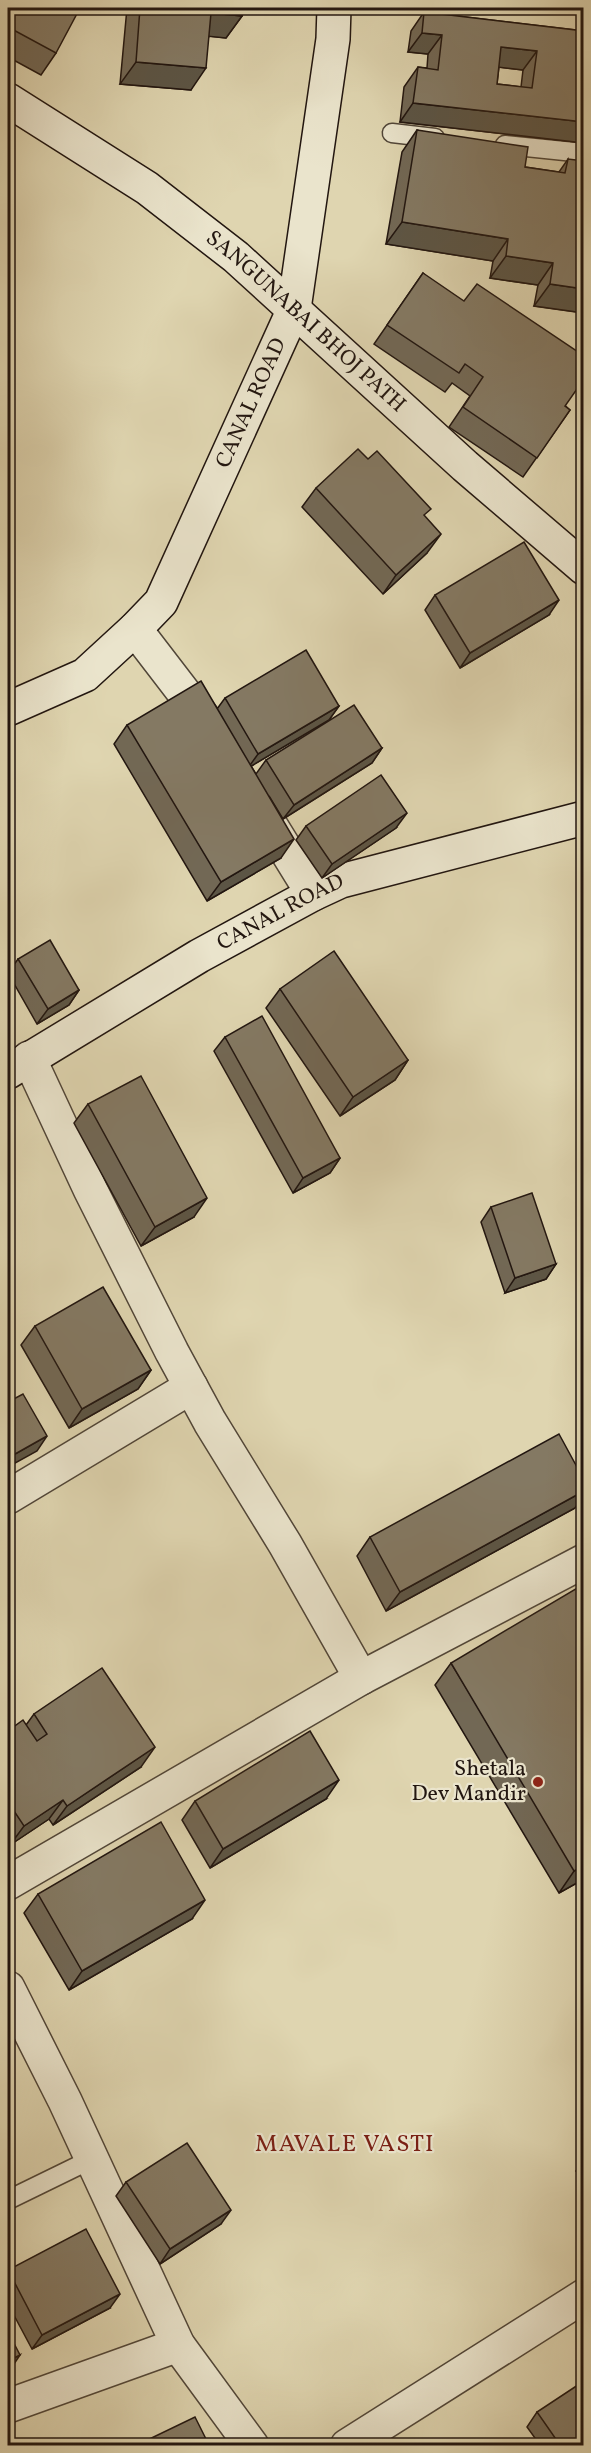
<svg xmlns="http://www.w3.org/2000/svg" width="591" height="2453" font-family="Vollkorn,serif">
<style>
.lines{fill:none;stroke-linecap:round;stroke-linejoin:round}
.lane-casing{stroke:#514638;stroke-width:21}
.street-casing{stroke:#514638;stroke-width:36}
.secondary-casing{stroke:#221610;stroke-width:36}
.lane{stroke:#eae4cc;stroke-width:18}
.street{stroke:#eae4cc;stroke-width:33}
.secondary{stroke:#eae4cc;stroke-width:33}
.wall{fill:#726855;stroke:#221610;stroke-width:1.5;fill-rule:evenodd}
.shaded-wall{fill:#5c5545;stroke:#221610;stroke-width:1.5}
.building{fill:#847963;stroke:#221610;stroke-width:1.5;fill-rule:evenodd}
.poi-dot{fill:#8f2418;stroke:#eae4cc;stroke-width:2}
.labels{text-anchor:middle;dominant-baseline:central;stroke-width:4.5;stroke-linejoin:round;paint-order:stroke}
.street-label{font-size:22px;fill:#221610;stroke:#eae4cc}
.poi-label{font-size:22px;fill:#221610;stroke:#eae4cc;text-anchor:end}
.neighbourhood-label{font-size:24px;letter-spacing:1.5px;fill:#7a1f14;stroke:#eae4cc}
</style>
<rect width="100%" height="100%" fill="#dfd5b0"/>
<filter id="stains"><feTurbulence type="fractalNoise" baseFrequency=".00333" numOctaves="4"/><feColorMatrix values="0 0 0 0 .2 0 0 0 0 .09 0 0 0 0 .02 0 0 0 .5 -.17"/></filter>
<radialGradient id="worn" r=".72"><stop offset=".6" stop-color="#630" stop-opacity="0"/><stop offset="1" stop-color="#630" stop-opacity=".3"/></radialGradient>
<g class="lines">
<g class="lane-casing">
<g id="lane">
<polyline points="392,133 435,138"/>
<polyline points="505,145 584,153"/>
<polyline points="8,2200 92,2159"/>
</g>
</g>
<g class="street-casing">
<g id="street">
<polyline points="135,629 211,728"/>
<polyline points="263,813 313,894"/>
<polyline points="29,1058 90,1189 172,1352 210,1422 285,1544 361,1678"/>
<polyline points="8,1497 191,1387"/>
<polyline points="8,1883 361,1678 584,1561"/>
<polyline points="8,1988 65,2101 178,2345 252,2446"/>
<polyline points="8,2406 178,2345"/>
<polyline points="347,2446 584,2296"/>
</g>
</g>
<g class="secondary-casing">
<g id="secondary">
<path id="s1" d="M8,100L147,188L236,257L465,466L584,568"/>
<path id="s2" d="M8,709L85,675L135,629L161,602L294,309L333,39L334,8"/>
<path id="s3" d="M8,1072L199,956L313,894L341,881L584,818"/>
</g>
</g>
<use href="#lane" class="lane"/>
<use href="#street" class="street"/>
<use href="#secondary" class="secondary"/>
</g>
<g class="wall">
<polygon points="8,8 56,53 41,75 8,57"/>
<polygon points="127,8 242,8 242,16 226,38 209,36 191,90 120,84"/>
<path d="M424,12L584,31V143L400,122L404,87L418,67L427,68L428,54L408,52L411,31ZM499,67L523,70L521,87L497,84Z"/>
<polygon points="417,130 525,167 559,172 568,159 584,313 534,306 538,285 490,278 493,261 386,244 402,152"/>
<polygon points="423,273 570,410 523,477 449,427 470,396 452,383 445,392 374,344"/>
<polygon points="368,459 425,517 427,553 383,594 302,507 316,488"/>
<polygon points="435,595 549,615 460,668 425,610"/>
<polygon points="225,698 339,706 329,720 251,766 256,774 266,760 382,748 372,763 283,819 269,796 281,858 207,901 114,744 127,725 217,709"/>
<polygon points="306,826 396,828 322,878 296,840"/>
<polygon points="18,959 79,990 69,1005 37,1024 8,973"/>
<polygon points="280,989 408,1060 395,1080 340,1116 266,1008"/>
<polygon points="225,1037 340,1158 330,1173 293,1193 214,1051"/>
<polygon points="88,1104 194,1217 141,1246 74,1123"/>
<polygon points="491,1207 556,1264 546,1279 505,1293 481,1222"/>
<polygon points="35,1326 151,1370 138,1389 69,1428 21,1345"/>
<polygon points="575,1508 386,1611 357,1556 370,1537"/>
<polygon points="451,1663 584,1879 559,1893 435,1685"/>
<polygon points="34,1714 141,1767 53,1825 49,1819 10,1845 8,1841 8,1731 26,1725"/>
<polygon points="326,1799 210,1868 182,1820 195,1801"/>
<polygon points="38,1894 192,1919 69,1990 24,1913"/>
<polygon points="584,2160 584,2182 576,2171"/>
<polygon points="126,2182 221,2224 160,2264 116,2196"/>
<polygon points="8,2270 110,2308 32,2349 8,2304"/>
<polygon points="537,2412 584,2445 540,2445 527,2427"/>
</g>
<g class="shaded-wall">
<polygon points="211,13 242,16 226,38 195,35"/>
<polygon points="422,33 442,35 428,54 408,52"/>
<polygon points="501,47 537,51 523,70 488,66"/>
<polygon points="136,62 206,68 191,90 120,84"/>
<polygon points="413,103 584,122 584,143 400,122"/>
<polygon points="402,222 508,239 493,261 386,244"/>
<polygon points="506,256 553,263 538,285 490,278"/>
<polygon points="550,284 584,289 584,313 534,306"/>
<polygon points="441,534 427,553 383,594 396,575"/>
<polygon points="559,600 549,615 460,668 470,653"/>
<polygon points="339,706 329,720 248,768 258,754"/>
<polygon points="382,748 372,763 283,819 294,805"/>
<polygon points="407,813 396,828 322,878 332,864"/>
<polygon points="294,839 281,858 207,901 221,882"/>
<polygon points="79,990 69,1005 37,1024 48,1009"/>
<polygon points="408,1060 395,1080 340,1116 353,1097"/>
<polygon points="340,1158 330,1173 293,1193 303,1178"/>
<polygon points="207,1198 194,1217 141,1246 155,1227"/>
<polygon points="556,1264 546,1279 505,1293 515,1278"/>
<polygon points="151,1370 138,1389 69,1428 82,1409"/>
<polygon points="47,1436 37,1451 8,1467 8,1458"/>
<polygon points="584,1491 584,1495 575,1508 386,1611 400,1592"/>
<polygon points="155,1747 141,1767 53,1825 67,1806"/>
<polygon points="339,1780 326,1799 210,1868 223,1849"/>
<polygon points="63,1800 49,1819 10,1845 24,1826"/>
<polygon points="584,1866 584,1879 559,1893 574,1871"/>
<polygon points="205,1900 192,1919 69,1990 82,1971"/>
<polygon points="231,2210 221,2224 160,2264 170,2249"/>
<polygon points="120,2294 110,2308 32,2349 42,2335"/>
<polygon points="20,2355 10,2370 8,2371 8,2361"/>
</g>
<g class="building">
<polygon points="8,8 80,8 56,53 8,27"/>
<polygon points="140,8 242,8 242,16 211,13 206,68 136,62"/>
<path d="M424,12L584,31V122L413,103L418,67L438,70L442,35L422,33ZM501,47L537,51L532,88L497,84Z"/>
<polygon points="417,130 528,147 525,167 565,173 568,159 584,161 584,289 550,284 553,263 506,256 508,239 402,222"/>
<polygon points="423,273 464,301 477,284 584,356 584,379 565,406 570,410 537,458 463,407 483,377 465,364 459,373 387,325"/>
<polygon points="358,449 368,459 377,451 431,509 424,515 441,534 396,575 316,488"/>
<polygon points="524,542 559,600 470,653 435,595"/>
<polygon points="306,650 339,706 258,754 225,698"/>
<polygon points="201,681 294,839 221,882 127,725"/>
<polygon points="354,705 382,748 294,805 266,760"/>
<polygon points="381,775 407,813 332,864 306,826"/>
<polygon points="50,940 79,990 48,1009 18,959"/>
<polygon points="334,951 408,1060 353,1097 280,989"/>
<polygon points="262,1016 340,1158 303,1178 225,1037"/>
<polygon points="141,1076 207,1198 155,1227 88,1104"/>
<polygon points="532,1193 556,1264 515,1278 491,1207"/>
<polygon points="103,1287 151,1370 82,1409 35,1326"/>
<polygon points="23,1394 47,1436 8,1458 8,1402"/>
<polygon points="559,1434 584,1480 584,1491 400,1592 370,1537"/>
<polygon points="584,1584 584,1866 574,1871 451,1663"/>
<polygon points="102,1668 155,1747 67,1806 63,1800 24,1826 8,1802 8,1731 23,1720 37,1741 47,1734 34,1714"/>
<polygon points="310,1731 339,1780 223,1849 195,1801"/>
<polygon points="161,1822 205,1900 82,1971 38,1894"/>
<polygon points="187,2143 231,2210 170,2249 126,2182"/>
<polygon points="86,2229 120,2294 42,2335 8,2270"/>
<polygon points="8,2332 20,2355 8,2361"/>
<polygon points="584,2381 584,2445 560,2445 537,2412"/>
<polygon points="195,2417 209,2445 137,2445"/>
</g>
<circle class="poi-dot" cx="538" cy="1782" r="6"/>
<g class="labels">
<g class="street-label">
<text stroke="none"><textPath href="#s1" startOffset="372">SANGUNABAI BHOJ PATH</textPath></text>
<text stroke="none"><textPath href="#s2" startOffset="408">CANAL ROAD</textPath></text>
<text stroke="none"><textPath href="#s3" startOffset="316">CANAL ROAD</textPath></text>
</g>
<g class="poi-label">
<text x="526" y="1769">Shetala<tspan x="526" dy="25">Dev Mandir</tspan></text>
</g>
<g class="neighbourhood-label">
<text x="345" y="2145">MAVALE VASTI</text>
</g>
</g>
<rect width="591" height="2453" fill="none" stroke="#dfd5b0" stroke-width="30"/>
<rect x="9" y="9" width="573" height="2435" fill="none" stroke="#221610" stroke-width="3"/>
<rect x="15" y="15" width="561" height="2423" fill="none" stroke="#221610" stroke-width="1.5"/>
<rect width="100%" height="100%" filter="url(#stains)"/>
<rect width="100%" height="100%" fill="url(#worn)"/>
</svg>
